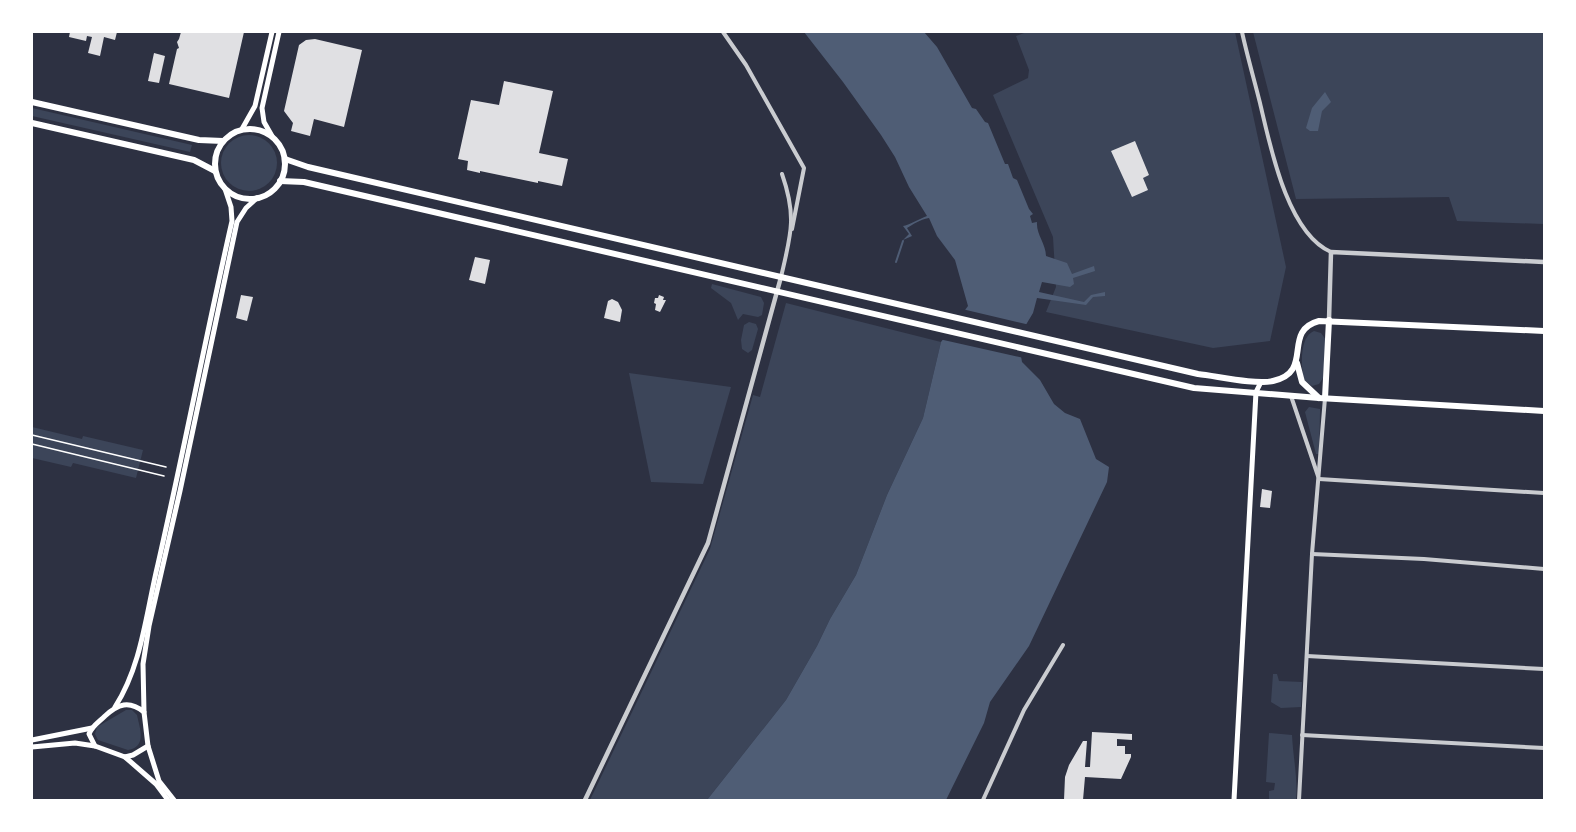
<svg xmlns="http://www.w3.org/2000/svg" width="1576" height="832" font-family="'Source Sans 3',sans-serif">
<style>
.green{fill:#3c4559}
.water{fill:#4f5d75}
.pier{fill:#2d3142}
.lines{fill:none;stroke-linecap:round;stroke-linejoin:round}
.stream{stroke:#4f5d75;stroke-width:2}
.building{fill:#e0e0e3}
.path{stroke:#fff;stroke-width:1.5}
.minor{stroke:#caccd0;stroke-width:4}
.tertiary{stroke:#caccd0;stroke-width:4.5}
.secondary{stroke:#fff;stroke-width:5}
.primary{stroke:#fff;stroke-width:6}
</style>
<rect width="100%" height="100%" fill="#2d3142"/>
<g class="green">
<polygon points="1027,32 1235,32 1286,267 1270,341 1213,348 1046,312 1056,287 1053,237 993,95 1028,78 1029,70 1016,36"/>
<polygon points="1253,32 1544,32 1544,224 1457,221 1449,197 1296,199"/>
<polygon points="32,108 192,145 190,152 32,116"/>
<circle cx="249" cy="163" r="28"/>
<polygon points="712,284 761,297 764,303 762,315 758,317 743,314 738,320 731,303 711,288"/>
<polygon points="786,303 941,342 923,418 887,495 856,575 830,619 817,646 786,700 707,800 590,800 710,549 753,395 760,397"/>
<polygon points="749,322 756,324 758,329 752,350 748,353 742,349 741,340 744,325"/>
<path d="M1314,331L1321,333L1326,340L1323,378L1319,384L1312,386L1304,380C1301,367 1299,337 1314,331Z"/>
<polygon points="629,373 731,387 703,484 651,482"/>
<polygon points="1309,407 1320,409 1320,412 1319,454 1316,454 1305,412"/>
<polygon points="32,427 82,439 83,436 143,450 136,478 73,463 71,467 32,458"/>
<polygon points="1273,674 1277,674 1279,681 1302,682 1301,707 1281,708 1271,702"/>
<path d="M126,710H132L137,715C140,729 147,747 128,750L98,740L95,734L97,727Z"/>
<path d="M1269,733L1292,735C1293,757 1298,778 1296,800H1269V791L1274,790L1275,783L1266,782Z"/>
</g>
<g class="water">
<path d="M804,32H924L937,47L972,108L976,109L985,122L988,123L1005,164H1008L1013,178L1017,180L1029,209L1033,214L1030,216L1032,223L1037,222C1036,234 1046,244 1046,256L1067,263L1072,274L1094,266L1095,271L1073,278L1074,284L1070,287L1042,282L1039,292L1084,302L1091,295L1105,292V296L1093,297L1086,305L1037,298L1033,313L1018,338L1022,362L1040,380L1054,404L1065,413L1080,419L1096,459L1109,467L1107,482L1029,646L990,702L984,723L946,800H707L786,700L817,646L830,619L856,575L887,495L923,418L941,342L968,306L955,260L937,236L929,218C919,220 914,224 907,228L912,236L903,240L909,234L903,226C909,225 919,219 927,216L909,187L895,157L881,135L843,82Z"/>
<polygon points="1325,92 1331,102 1322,111 1318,131 1310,131 1306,128 1312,108"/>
</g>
<polygon class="pier" points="962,309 1030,325 1021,338 1024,358 939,339"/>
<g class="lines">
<polyline class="stream" points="896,262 903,241"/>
</g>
<g class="building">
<polygon points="70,32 117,32 115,40 104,37 100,56 88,53 92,37 87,36 86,41 69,37"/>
<polygon points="181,32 244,32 229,98 169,84 177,49 179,48 177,42 179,39"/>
<polygon points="315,39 362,50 344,127 314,119 310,136 291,131 293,123 284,111 299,45 306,40"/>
<polygon points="154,53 165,56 159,83 148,81"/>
<polygon points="504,81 553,91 539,153 568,159 562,186 538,181 538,183 480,171 480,173 467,170 468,161 458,159 471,100 499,105"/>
<polygon points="1135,141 1149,175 1143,178 1148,190 1132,197 1111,151"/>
<polygon points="475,257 490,260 485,284 469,280"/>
<polygon points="241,295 253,297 247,321 236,318"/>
<polygon points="659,295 664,297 663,300 666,300 660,312 655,310 656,304 654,303 655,298 658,298"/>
<polygon points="612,299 618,302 622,310 620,322 604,318 608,301"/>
<polygon points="1262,489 1272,491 1270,508 1260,507"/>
<polygon points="1092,732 1132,734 1132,740 1117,739 1117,746 1125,746 1125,754 1131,754 1131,757 1121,779 1085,777 1083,800 1064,800 1065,777 1069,765 1083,741 1087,741 1085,767 1090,767"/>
</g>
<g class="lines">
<g class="path">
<polyline points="32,435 166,467"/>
<polyline points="32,444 164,476"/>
</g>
<g class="minor">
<polyline points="723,32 746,65 804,168 792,229"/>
<path d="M1242,32C1247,55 1254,79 1260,103C1270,145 1287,233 1331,252"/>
<path d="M781,277C791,234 797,217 782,174"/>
<polyline points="1291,396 1318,476"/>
<polyline points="1319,479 1544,493"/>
<polyline points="1312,554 1424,559 1544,569"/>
<polyline points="1307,656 1544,669"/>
<polyline points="1302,735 1544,748"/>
<polyline points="983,800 1024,710 1063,645"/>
<polyline points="1299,800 1312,554 1325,398"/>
</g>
<g class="tertiary">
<polyline points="1329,320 1331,252 1544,262"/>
<polyline points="585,800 708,543 781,277"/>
</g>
<g class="secondary">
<polyline points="242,129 255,106 272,32"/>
<polyline points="272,136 264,122 262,108 279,32"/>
<path d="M115,707C142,665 146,613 158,564C184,450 206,335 232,221L231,207L225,189"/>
<polyline points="32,740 92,728"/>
<path d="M95,746L89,734C92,726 99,722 105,716C118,704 129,700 144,712"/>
<polyline points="32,747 75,743 95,746 125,757 133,755 148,746"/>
<polyline points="125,757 156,784 168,800"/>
<polyline points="174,800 159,781 148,746 144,712 143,664 149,626 180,491 237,222 246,208 257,198"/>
<polyline points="1234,800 1256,392 1261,382 1264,382"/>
</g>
<g class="primary">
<polyline points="32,102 199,140 223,141"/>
<polyline points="32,123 194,160 215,171"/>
<circle cx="250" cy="164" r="35"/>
<path d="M285,159L308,167L1198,374C1217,376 1255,385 1273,381C1315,372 1281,331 1319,321L1544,331"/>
<polyline points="280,181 304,182 1194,388 1319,398 1544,411"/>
<polyline points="1297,363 1302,382 1319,398"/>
<polyline points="1325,398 1329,320"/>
</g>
</g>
<rect width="1576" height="832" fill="none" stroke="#ffffff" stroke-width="66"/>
</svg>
